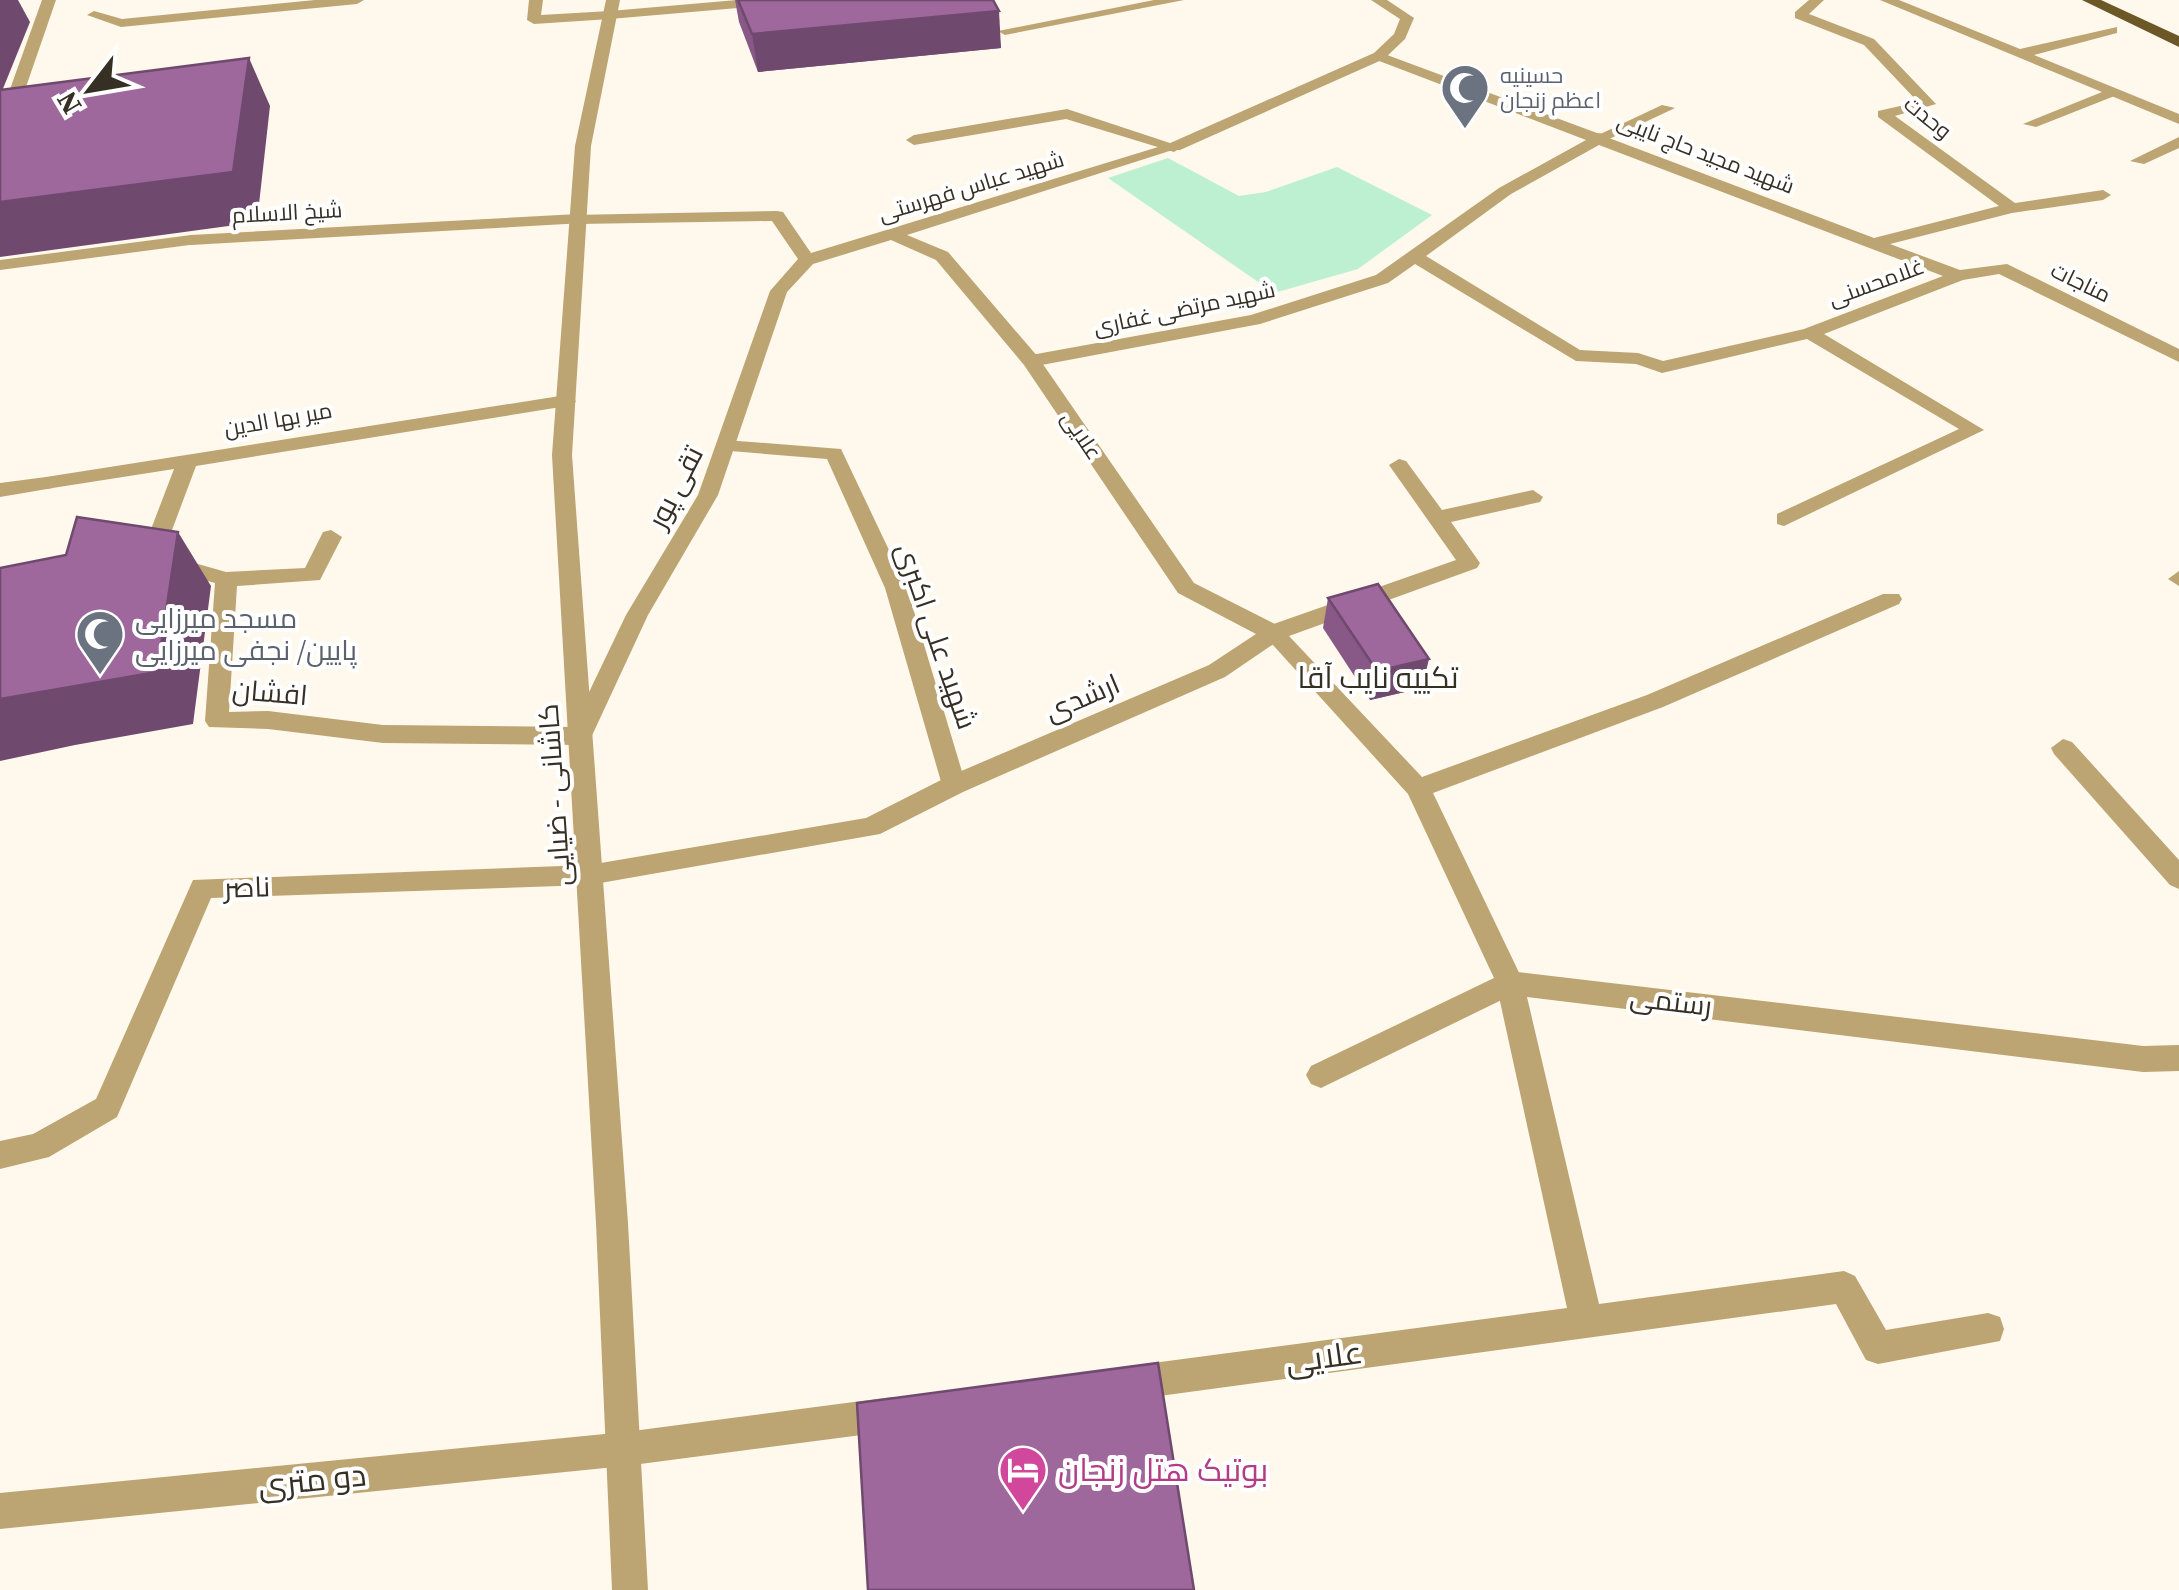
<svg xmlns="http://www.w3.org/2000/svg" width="2179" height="1590" font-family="'Source Serif 4',Cairo,serif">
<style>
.green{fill:#bcf0d1}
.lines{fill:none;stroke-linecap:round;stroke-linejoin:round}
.service{fill:#bca573;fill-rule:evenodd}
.pedestrian{fill:#bca573;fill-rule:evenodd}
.minor{fill:#bca573;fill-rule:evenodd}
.tertiary{fill:#bca573;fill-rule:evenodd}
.trunk{fill:#6c5726;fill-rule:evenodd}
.wall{fill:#885987}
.shaded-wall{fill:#6f496e}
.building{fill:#9e689d;stroke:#6f496e;stroke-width:2.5}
.labels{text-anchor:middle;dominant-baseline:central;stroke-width:8;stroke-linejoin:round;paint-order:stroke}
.far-worship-label{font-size:22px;fill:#5b616d;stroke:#fff;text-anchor:start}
.far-street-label{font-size:22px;fill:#362f24;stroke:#fff}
.street-label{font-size:28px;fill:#362f24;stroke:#fff}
.worship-label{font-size:28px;fill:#5b616d;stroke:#fff;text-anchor:start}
.neighbourhood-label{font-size:30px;fill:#362f24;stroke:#fff}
.near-street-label{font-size:32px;fill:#362f24;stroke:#fff}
.near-hotel-label{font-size:32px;fill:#b23c85;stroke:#fff;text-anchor:start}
</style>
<rect width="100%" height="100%" fill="#fff8ec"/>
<polygon class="green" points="1168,158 1239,196 1266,192 1337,167 1432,215 1358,269 1274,293 1108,178"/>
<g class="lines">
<g class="service">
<polygon points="737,0 791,0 784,4 610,19 603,15 610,11"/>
<polygon points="2112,88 2119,92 2117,95 2036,127 2023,124"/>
<polygon points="1662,105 1675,108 1607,140 1594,137"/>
<polygon points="2179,137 2179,148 2144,164 2130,161"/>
<polygon points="1168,144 1182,147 907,235 948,252 1038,357 1194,583 1281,627 1284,633 1281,639 1225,677 963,792 880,834 589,885 580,882 576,875 580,868 589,865 866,818 945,778 1209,665 1256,634 1178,593 1024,365 936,260 891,240 813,264 787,292 718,495 648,615 589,742 571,742 568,736 626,615 698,495 770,291 798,259 772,221 578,224 570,219 572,215 777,211 783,212 811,253"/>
<polygon points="1510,971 2143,1046 2179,1045 2179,1071 2143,1072 1527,997 1599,1304 1844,1271 1855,1276 1886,1330 1988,1313 2000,1317 2004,1329 2000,1341 1878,1364 1866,1360 1836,1304 1130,1400 1118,1395 1113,1383 1118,1371 1130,1366 1567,1308 1496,983 1500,975"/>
<polygon points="892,1397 904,1402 909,1414 904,1426 892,1431 625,1466 613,1461 608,1449 613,1437 625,1432"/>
</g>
<g class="pedestrian">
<polygon points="42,0 56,0 8,139 0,144 0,117"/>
<polygon points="191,235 197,236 197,244 0,270 0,260"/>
<polygon points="46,477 53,478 53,488 0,497 0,483"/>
</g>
<g class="minor">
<polygon points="315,0 364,0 357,4 121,27 87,15 94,11 122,19"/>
<polygon points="529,0 543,0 541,15 610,11 617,15 610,19 534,24 527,20"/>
<polygon points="1154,0 1184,0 1005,35 998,31"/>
<path d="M1809,0H1824L1809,14L1874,39L1936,104L1895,116L2015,203L2103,190L2111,195L2103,200L2012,213L1890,244L1960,270L2007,264L2179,349V362L1999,274L1963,280L1824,334L1984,430L1784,526L1777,524V514L1959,429L1807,339L1662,373L1636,364L1576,361L1415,264L1388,283L1260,324L1031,367L1022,361L1031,355L1251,315L1376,275L1499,188L1586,140L1374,59V53L1379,52L1597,133L1607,134L1609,138L1874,238L1999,206L1878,117V111L1918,102L1864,45L1795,18V12ZM1599,145L1943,276L1804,329L1663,361L1638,353L1580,350L1426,256L1511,194Z"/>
<polygon points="1880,0 1899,0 2020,49 2117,27 2117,33 2034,55 2179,114 2179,124"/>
<polygon points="1067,109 1182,147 1174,152 1066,119 914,145 906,140 914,135"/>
<polygon points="578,214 586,219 584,223 191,245 182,240 191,235"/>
<polygon points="566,395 576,401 573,405 196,466 163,554 226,572 305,568 323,532 331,530 342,537 320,580 237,586 229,712 268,711 383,725 580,727 592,736 580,745 383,743 268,729 209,727 205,721 215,583 143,563 140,558 174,469 46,489 36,483 46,477"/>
<polygon points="725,440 841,449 907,588 966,785 963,792 945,792 942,785 885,588 827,459 718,450 718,442"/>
<polygon points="1399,459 1406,461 1442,510 1533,490 1543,497 1540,502 1451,522 1480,563 1477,568 1289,636 1422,777 1647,695 1883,594 1899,594 1902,599 1899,604 1663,707 1433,793 1524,983 1520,991 1321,1088 1311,1084 1306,1075 1311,1066 1494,978 1408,794 1262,633 1265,627 1456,560 1389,465"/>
<polygon points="2179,571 2179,586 2168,579"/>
<polygon points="2063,739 2072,742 2179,860 2179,889 2170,885 2054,754 2051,748"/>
<polygon points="589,865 598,868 602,875 598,882 589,885 211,898 117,1117 49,1157 0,1169 0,1141 33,1134 96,1099 193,880"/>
<polygon points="625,1432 637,1437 642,1449 637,1461 625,1466 0,1529 0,1493"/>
</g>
<g class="tertiary">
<polygon points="606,0 620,0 591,146 572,455 628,1223 648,1590 612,1590 596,1223 552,455 575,146"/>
<polygon points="1371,0 1387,0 1414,18 1405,39 1384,59 1180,150 1168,150 1168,144 1374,53 1394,34 1400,19"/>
</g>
<polygon class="trunk" points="2082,0 2101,0 2179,36 2179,47"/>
</g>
<g class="wall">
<polygon points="735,0 993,0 1001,48 758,72 739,22"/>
<polygon points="1328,598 1422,688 1370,700 1323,628"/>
</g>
<g class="shaded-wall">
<polygon points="0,0 18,0 30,22 0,96"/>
<polygon points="999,11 1001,48 758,72 752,34"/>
<polygon points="249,58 270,106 257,222 0,257 0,202"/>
<polygon points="178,532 211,586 193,724 75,745 0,761 0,699"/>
<polygon points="1429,659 1422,688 1370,700 1377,671"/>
</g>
<g class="building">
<polygon points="738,0 993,0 999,11 752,34"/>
<polygon points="249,58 233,172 0,202 0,90"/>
<polygon points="77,517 178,532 157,672 0,699 0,568 66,555"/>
<polygon points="1378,584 1429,659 1377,671 1328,598"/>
<polygon points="1158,1363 1194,1590 868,1590 857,1403"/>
</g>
<defs>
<g id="mosque-pin" transform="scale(2.5)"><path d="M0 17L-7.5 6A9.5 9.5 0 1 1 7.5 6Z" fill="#6b7280" stroke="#fff"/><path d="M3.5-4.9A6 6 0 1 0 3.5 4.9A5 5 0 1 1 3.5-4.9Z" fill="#fff"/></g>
<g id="hotel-pin" transform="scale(2.5)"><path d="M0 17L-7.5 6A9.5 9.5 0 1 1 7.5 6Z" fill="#d1479c" stroke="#fff"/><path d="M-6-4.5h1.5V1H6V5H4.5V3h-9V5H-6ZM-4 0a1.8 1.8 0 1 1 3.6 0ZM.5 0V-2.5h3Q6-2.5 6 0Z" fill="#fff"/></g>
</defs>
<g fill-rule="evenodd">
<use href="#mosque-pin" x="1465" y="88"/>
<use href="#mosque-pin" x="100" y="634"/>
<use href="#hotel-pin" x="1023" y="1470"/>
</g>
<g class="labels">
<g class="far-worship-label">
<text x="1500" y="75">حسینیه<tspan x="1500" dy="25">اعظم زنجان</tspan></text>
</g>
<g class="far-street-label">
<text transform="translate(1928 117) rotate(39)">وحدت</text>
<text transform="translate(1706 153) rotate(21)">شهید مجید حاج نایبی</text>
<text transform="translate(971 186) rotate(-17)">شهید عباس فهرستی</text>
<text transform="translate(287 212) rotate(-3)">شیخ الاسلام</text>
<text transform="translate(1876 282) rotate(-20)">غلامحسنی</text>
<text transform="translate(2081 282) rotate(26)">مناجات</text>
<text transform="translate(1184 308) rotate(-12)">شهید مرتضی غفاری</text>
<text transform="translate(278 419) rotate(-10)">میر بها الدین</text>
<text transform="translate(1082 435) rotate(56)">علایی</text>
</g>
<g class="street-label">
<text transform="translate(675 487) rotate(-63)">تقی پور</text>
<text transform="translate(937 636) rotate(71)">شهید علی اکبری</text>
<text transform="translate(270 692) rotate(5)">افشان</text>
<text transform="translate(1082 697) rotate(-23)">ارشدی</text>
<text transform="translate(554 795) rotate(-94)">کاشانی - ضیایی</text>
<text transform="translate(247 887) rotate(-2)">ناصر</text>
<text transform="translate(1671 1001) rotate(7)">رستمی</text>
</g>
<g class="worship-label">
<text x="135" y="618">مسجد میرزایی<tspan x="135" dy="32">پایین/ نجفی میرزایی</tspan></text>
</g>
<g class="neighbourhood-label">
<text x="1378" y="677">تکییه نایب آقا</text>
</g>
<g class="near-street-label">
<text transform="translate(1324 1357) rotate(-8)">علایی</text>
<text transform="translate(312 1480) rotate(-6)">دو متری</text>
</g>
<g class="near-hotel-label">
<text x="1058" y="1470">بوتیک هتل زنجان</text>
</g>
</g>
<g transform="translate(90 90) rotate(239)" stroke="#ffffff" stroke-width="8" paint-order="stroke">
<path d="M0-8L18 38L0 25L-18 38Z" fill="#362f24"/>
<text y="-15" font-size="28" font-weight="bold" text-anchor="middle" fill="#362f24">N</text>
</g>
</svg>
